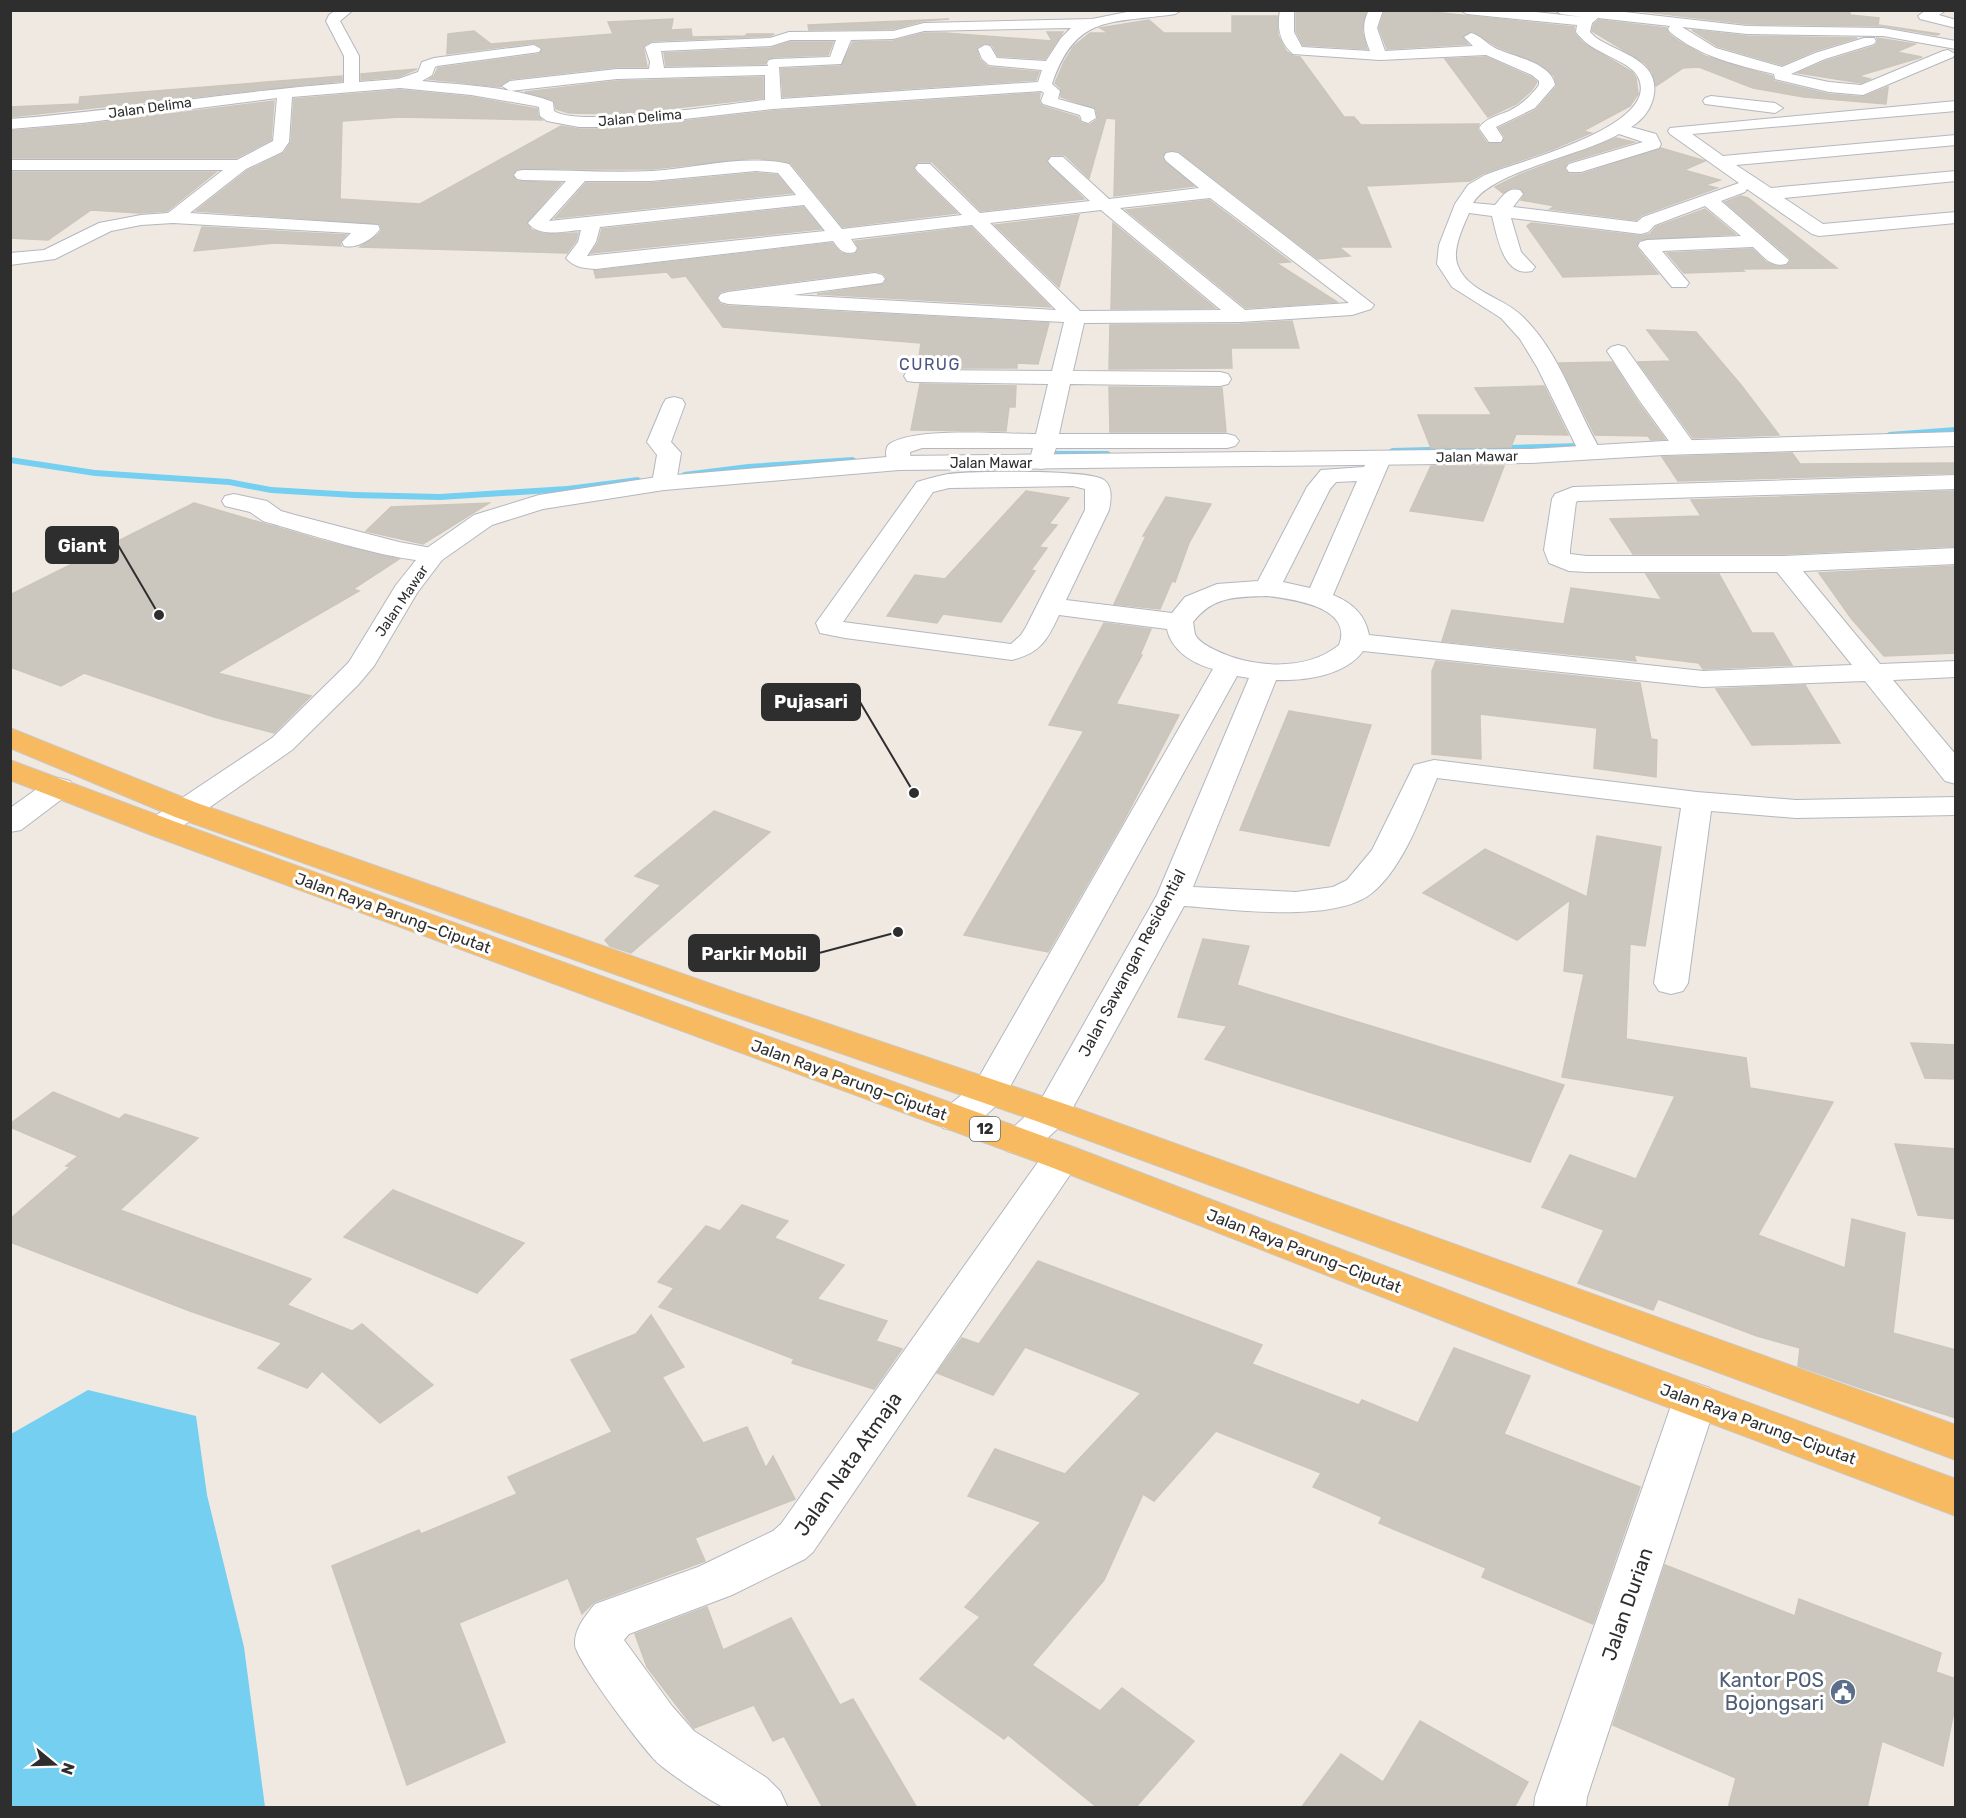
<svg xmlns="http://www.w3.org/2000/svg" width="1966" height="1818" font-family="Rubik,sans-serif">
<style>
.water{fill:#75cff0}
.lines{fill:none;stroke-linecap:round;stroke-linejoin:round}
.stream{fill:#75cff0;fill-rule:evenodd}
.building{fill:#cbc7bf;stroke:#cbc5ba;stroke-width:1.5}
.minor-casing{stroke:#b4b7c1;stroke-width:2}
.tertiary-casing{stroke:#b4b7c1;stroke-width:2}
.trunk-casing{stroke:#c9c9c9;stroke-width:2}
.minor{fill:#fff;fill-rule:evenodd}
.tertiary{fill:#fff;fill-rule:evenodd}
.trunk{fill:#f8ba60;fill-rule:evenodd}
.labels{text-anchor:middle;dominant-baseline:central;stroke-width:6;stroke-linejoin:round;paint-order:stroke}
.far-street-label{font-size:14px;fill:#2e2e2e;stroke:#fff}
.shield{fill:#fff;stroke:#6d6d6d;stroke-width:1.5}
.shield-label{font-size:15px;font-weight:bold;fill:#2e2e2e}
.far-quarter-label{font-size:16px;letter-spacing:1.5px;fill:#4d5680;stroke:#fff}
.street-label{font-size:16px;fill:#2e2e2e;stroke:#fff}
.near-street-label{font-size:20px;fill:#2e2e2e;stroke:#fff}
.near-service-label{font-size:20px;fill:#4e5e75;stroke:#fff;text-anchor:end}
.leader{fill:none;stroke:#2e2e2e;stroke-width:2}
.callout-dot{fill:#2e2e2e;stroke:#fff;stroke-width:2}
.callout{fill:#2e2e2e;stroke:#2e2e2e;stroke-width:2}
.callout-label{font-size:18px;text-anchor:middle;font-weight:bold;fill:#fff}
</style>
<rect width="100%" height="100%" fill="#efe9e1"/>
<polygon class="water" points="88,1390 196,1416 207,1495 244,1647 265,1807 11,1807 11,1434"/>
<g class="lines">
<g class="stream">
<polygon points="1956,427 1956,433 1889,438 1884,435 1889,432"/>
<polygon points="1581,443 1584,444 1584,448 1392,454 1387,451 1392,448"/>
<polygon points="1038,451 1108,451 1113,454 1108,457 1035,456 1035,452"/>
<polygon points="10,457 95,470 229,479 271,487 354,492 440,494 567,486 638,477 643,480 638,483 567,492 440,500 354,498 271,493 229,485 95,476 10,463"/>
<polygon points="853,457 858,460 856,462 748,470 684,478 679,475 684,472 748,464"/>
</g>
</g>
<g class="building">
<polygon points="1305,10 1366,10 1362,31 1367,49 1303,45 1296,31 1296,13"/>
<polygon points="1385,10 1424,11 1574,27 1574,33 1582,42 1632,72 1636,78 1638,94 1630,106 1583,131 1591,133 1553,149 1484,173 1470,181 1366,186 1391,247 1339,247 1350,256 1318,259 1178,151 1166,151 1162,158 1194,186 1114,196 1116,119 1106,118 1089,178 1065,155 1051,155 1046,161 1084,199 981,211 932,162 918,162 913,168 916,173 957,213 843,227 791,163 755,158 652,169 517,169 512,175 517,181 561,183 526,223 532,230 545,234 578,233 576,241 567,253 360,247 379,234 382,230 380,224 196,211 247,171 284,153 291,142 294,99 400,90 471,97 537,109 538,116 542,120 399,117 342,121 340,199 420,204 561,126 579,129 614,129 773,111 1040,93 1039,102 1042,106 1078,117 1081,123 1089,125 1098,119 1096,109 1061,97 1061,89 1055,83 1064,62 1074,46 1090,33 1109,33 1100,28 1149,20 1164,33 1232,33 1232,16 1277,16 1278,35 1286,51 1293,56 1300,57 1344,117 1354,117 1361,125 1479,124 1477,129 1487,143 1501,144 1505,137 1499,128 1536,110 1557,86 1554,76 1540,64 1496,46 1472,31 1462,37 1468,44 1387,49 1379,28"/>
<polygon points="1631,10 1850,10 1850,15 1879,18 1878,25 1940,34 1936,35 1883,26 1747,24"/>
<polygon points="673,19 671,30 691,29 692,37 745,36 747,34 774,34 770,36 652,41 643,46 647,67 617,67 510,79 500,87 429,79 434,76 438,68 539,54 543,48 534,43 447,54 448,34 474,31 491,44 613,34 608,22"/>
<polygon points="949,19 923,21 893,29 809,30 808,25"/>
<polygon points="1599,20 1666,28 1669,34 1680,42 1705,56 1772,76 1774,81 1828,94 1863,97 1888,87 1886,104 1804,97 1753,88 1699,67 1683,68 1656,86 1652,72 1645,63 1592,31 1594,24"/>
<polygon points="1692,30 1747,36 1857,38 1814,51 1782,65 1717,46"/>
<polygon points="1047,32 1063,32 1045,59 998,56 992,45 985,43 976,48 980,60 988,67 1039,72 1036,80 783,97 781,69 841,66 853,42 893,41 924,33 945,33 1052,41"/>
<polygon points="1877,38 1915,44 1896,52 1922,57 1858,76 1870,79 1861,83 1798,73 1826,61 1875,46 1878,42"/>
<polygon points="790,42 833,42 828,55 774,57 767,59 765,64 666,66 664,53 771,48"/>
<polygon points="1486,57 1531,77 1537,82 1531,91 1516,104 1488,117 1445,59"/>
<polygon points="417,69 398,77 361,80 361,74"/>
<polygon points="342,76 342,81 10,117 10,107 79,104 80,97"/>
<polygon points="763,77 763,98 622,114 569,113 556,109 554,100 525,92 617,81"/>
<polygon points="274,101 271,140 236,158 10,158 10,131 82,125"/>
<polygon points="1616,138 1634,142 1568,162 1564,169 1569,174 1582,174 1661,148 1705,161 1684,170 1720,180 1705,185 1717,188 1642,215 1636,220 1550,209 1555,206 1521,200 1525,194 1520,188 1511,188 1503,193 1495,187 1519,175"/>
<polygon points="216,172 167,211 139,213 91,210 48,240 10,238 11,172"/>
<polygon points="756,173 777,175 792,193 555,218 586,183 651,183"/>
<polygon points="1741,196 1748,198 1837,268 1741,269 1744,271 1684,273 1667,253 1752,249 1766,262 1775,266 1786,266 1791,261 1790,258 1725,202"/>
<polygon points="1209,200 1290,262 1276,263 1337,302 1246,308 1126,210"/>
<polygon points="803,207 821,229 591,253 598,243 602,229"/>
<polygon points="1705,209 1735,234 1639,240 1636,247 1658,274 1563,277 1527,226 1531,223 1642,236 1650,234 1656,227"/>
<polygon points="1079,215 1059,287 995,225"/>
<polygon points="1113,223 1215,308 1111,309"/>
<polygon points="202,227 346,235 340,242 341,246 275,243 194,251"/>
<polygon points="971,227 1050,307 817,294 884,284 887,278 883,273 875,271 728,290 720,292 716,298 720,304 728,306 1049,323 1038,364 1017,363 1017,368 924,368 924,365 918,364 921,343 723,327 686,276 672,278 667,272 596,278 594,271 832,243 841,253 851,255 855,254 859,249 855,241"/>
<polygon points="1292,321 1299,348 1231,348 1232,368 1109,369 1110,325 1240,324"/>
<polygon points="1647,330 1696,332 1741,385 1779,435 1693,438 1638,362 1671,361"/>
<polygon points="1612,362 1637,401 1665,439 1651,440 1648,436 1595,435 1559,363"/>
<polygon points="920,384 1016,386 1015,407 1009,407 1006,431 911,430"/>
<polygon points="1544,386 1568,435 1516,434 1511,447 1431,448 1418,415 1492,415 1475,388"/>
<polygon points="1109,387 1222,388 1226,432 1110,432"/>
<polygon points="1792,453 1800,464 1956,463 1956,473 1678,481 1662,457"/>
<polygon points="1431,466 1504,466 1483,521 1410,511"/>
<polygon points="1026,491 1069,498 1049,524 1057,525 1039,547 1047,548 1031,570 1035,571 1001,622 943,614 937,623 887,616 915,575 945,579"/>
<polygon points="1956,491 1956,546 1784,554 1633,554 1610,519 1701,516 1691,500"/>
<polygon points="1166,497 1211,504 1189,543 1175,582 1172,581 1160,609 1114,604 1146,536 1143,536"/>
<polygon points="194,503 327,542 399,559 353,589 359,591 217,673 311,696 274,733 214,717 84,673 61,686 10,667 10,595"/>
<polygon points="489,503 423,544 366,531 391,507"/>
<polygon points="1956,566 1956,653 1884,656 1851,618 1819,573"/>
<polygon points="1646,574 1719,574 1752,633 1773,633 1792,665 1703,669 1699,663 1634,655 1636,661 1442,641 1452,610 1564,624 1571,588 1662,600"/>
<polygon points="1104,623 1151,629 1140,655 1142,655 1116,704 1179,715 1124,820 1048,952 964,935 1084,731 1049,725"/>
<polygon points="1436,661 1640,683 1651,739 1657,740 1656,777 1594,768 1597,728 1480,714 1481,759 1432,754 1432,671"/>
<polygon points="1805,685 1840,743 1752,745 1716,689"/>
<polygon points="1289,711 1371,725 1329,846 1240,830"/>
<polygon points="714,811 770,832 631,953 610,946 605,940 661,885 635,876"/>
<polygon points="1597,836 1661,847 1645,946 1630,944 1626,1039 1746,1058 1750,1088 1833,1102 1758,1235 1845,1268 1852,1219 1905,1233 1893,1333 1956,1350 1956,1418 1864,1389 1798,1366 1800,1348 1757,1336 1658,1299 1653,1310 1578,1283 1604,1230 1542,1207 1570,1155 1636,1179 1675,1096 1562,1077 1584,974 1564,971 1570,900 1517,940 1423,893 1485,849 1587,897"/>
<polygon points="1203,939 1249,946 1237,985 1564,1085 1530,1162 1205,1059 1227,1026 1178,1017"/>
<polygon points="1911,1043 1956,1045 1956,1079 1925,1078"/>
<polygon points="53,1092 119,1119 125,1114 198,1138 120,1210 311,1279 287,1305 352,1331 362,1324 433,1385 380,1423 322,1371 307,1388 258,1368 282,1343 190,1311 10,1242 10,1219 70,1167 66,1166 78,1156 10,1127 10,1124"/>
<polygon points="1895,1144 1956,1149 1956,1219 1918,1215"/>
<polygon points="393,1190 524,1243 477,1293 344,1237"/>
<polygon points="742,1205 788,1221 774,1238 844,1265 817,1299 887,1321 876,1341 902,1349 874,1389 792,1363 794,1359 659,1307 674,1288 658,1282 706,1226 720,1231"/>
<polygon points="1038,1261 1262,1345 1252,1364 1359,1405 1362,1400 1418,1423 1454,1348 1530,1376 1504,1434 1640,1487 1593,1624 1482,1577 1486,1568 1379,1523 1382,1517 1313,1487 1321,1473 1216,1431 1154,1501 1143,1494 1104,1580 1032,1665 1100,1711 1122,1688 1194,1741 1135,1808 1098,1808 1008,1735 1004,1739 920,1679 980,1617 965,1607 1041,1522 968,1496 995,1449 1065,1474 1141,1393 1025,1347 993,1395 937,1373 962,1338 979,1344"/>
<polygon points="651,1315 684,1367 662,1377 703,1443 747,1427 766,1468 773,1456 795,1499 695,1538 705,1561 594,1602 582,1614 568,1578 459,1623 505,1742 407,1785 332,1566 419,1530 421,1534 517,1494 508,1477 612,1432 571,1360 636,1334"/>
<polygon points="1665,1565 1795,1616 1799,1599 1941,1653 1936,1672 1956,1679 1956,1701 1943,1766 1882,1741 1867,1808 1728,1808 1736,1778 1613,1725"/>
<polygon points="707,1607 723,1650 791,1618 840,1705 853,1699 917,1808 823,1808 784,1736 773,1741 754,1705 694,1728 647,1667 635,1634"/>
<polygon points="1420,1721 1528,1782 1514,1808 1301,1808 1341,1754 1383,1782"/>
</g>
<g class="lines">
<g class="minor-casing">
<g id="minor">
<path d="M336,10H353L340,21L359,56V82L398,79L418,72L422,62L434,58L534,45L541,49L539,52L437,66L435,67L432,75L422,81C463,85 514,87 553,102L554,111C579,128 728,104 765,100V75L617,79L510,91L502,86L510,81L617,69H649L650,62L645,47L652,43L770,38L789,32L893,31L924,23L1092,19L1137,10H1182L1175,14C1111,24 1076,13 1052,84L1060,91L1058,99L1094,109L1096,118L1088,123L1082,121L1080,115L1043,104L1041,101L1044,93L1041,91L773,109L614,127H579L547,121L540,116L539,107L535,106L471,95L400,88L292,97L289,142L282,152L246,169L190,213L378,225L380,229C373,239 357,249 344,246L342,242L351,233L173,223L141,225L111,231L55,259L10,265V253L44,250L99,223L141,215L168,213L223,170H10V160H237L273,141L277,98L82,123L10,129V119C122,110 232,92 344,83V56L326,21L329,15ZM1071,28L1061,38L1046,61L997,58L990,46L985,45L978,49L982,59L989,65L1042,70L1038,82L781,99L779,67L841,64L851,40L893,39L924,31ZM790,40H836L830,57L774,59L769,60L767,63L768,66L664,68L661,51L771,46Z"/>
<path d="M1280,10H1294V32L1302,47L1370,51C1364,36 1361,25 1369,10H1383L1377,28L1385,51L1473,46L1464,37L1471,33C1480,35 1487,44 1495,48C1513,57 1551,62 1555,85L1535,108L1496,127L1503,138L1501,142H1489L1479,128C1486,118 1497,116 1509,111C1521,105 1531,96 1539,85V81L1532,75L1486,55L1380,60L1293,54C1279,42 1277,27 1280,10Z"/>
<path d="M1460,10H1517L1582,17L1561,14L1554,10H1607L1747,26L1883,28L1956,41V49L1883,36L1747,34L1682,27L1716,48L1782,67L1815,53L1864,38H1874L1876,41L1874,44L1825,59L1791,74L1829,82L1861,85L1943,51L1948,50L1955,54L1953,57L1863,95L1829,92L1775,79L1774,74C1737,65 1700,57 1670,32L1668,29L1670,26L1598,18L1592,23L1590,32L1595,37C1617,53 1659,59 1654,94C1652,108 1643,120 1631,127L1656,134L1661,144L1659,148L1581,172H1569L1566,168L1569,164L1643,142L1619,134C1584,155 1492,171 1473,203L1495,205C1503,196 1507,187 1520,190L1523,194L1513,207L1637,222L1643,217L1739,183L1670,134L1668,131L1670,128L1956,101V111L1692,134L1723,156L1956,135V145L1736,165L1771,188L1956,171V181L1784,198L1823,224L1956,212V223L1819,236L1812,234L1747,189L1745,192L1721,201L1789,260L1786,264C1771,268 1763,256 1753,247L1662,251L1689,283L1686,287H1672L1638,246L1640,242L1647,240L1741,236L1705,206L1655,225L1648,232L1641,234L1511,218L1521,252L1535,267L1532,271C1503,278 1497,235 1492,216L1469,213C1463,227 1451,251 1458,266C1468,292 1503,297 1522,316C1560,352 1575,407 1601,451L1597,456L1589,458L1581,456L1537,367L1520,339L1501,318L1452,287L1437,264L1439,245L1455,204L1468,185L1485,175C1516,162 1663,126 1638,77C1629,59 1592,55 1576,32L1577,25L1467,14Z"/>
<polygon points="1926,10 1946,10 1939,15 1956,20 1956,28 1920,19 1918,16"/>
<polygon points="1711,96 1775,103 1783,108 1775,113 1705,104 1703,101 1705,98"/>
<path d="M1172,152L1178,153L1374,305L1371,309L1352,315L1240,322L1084,323L1073,371L1220,372L1228,374L1231,379L1228,384L1220,386L1070,384L1059,434H1227L1235,436L1239,441L1235,446L1227,448H1056L1049,467L1041,469L1033,467L1029,462L1033,448H922L910,452L911,463L907,468L899,470L891,468C886,462 883,447 891,443C918,427 1002,434 1036,434L1048,384L915,382L907,381L904,376L907,371L915,370L1052,371L1064,322L728,304L721,302L718,298L721,294L728,292L875,273L882,275L885,279L882,283L793,295L1056,310L972,225L851,239L857,248L855,252C843,255 840,250 833,241L596,269C585,268 574,268 566,258L578,242L581,230C565,231 539,238 528,223L566,181L523,180L517,179L514,175L517,171L523,170C566,170 609,173 652,171C696,168 745,154 789,164L842,229L962,215L918,172L915,168L918,164H930L980,213L1090,201L1051,165L1048,161L1051,157H1063L1109,199L1199,188L1166,161L1164,157L1166,153ZM756,171L778,173L796,195L549,221L585,181H651ZM1210,198L1349,303L1245,310L1120,208ZM804,205L825,231L587,256L596,242L600,227ZM1101,210L1221,310L1080,311L990,223Z"/>
<polygon points="1618,345 1625,347 1693,442 1697,447 1693,452 1685,454 1677,452 1639,400 1607,351 1611,347"/>
<polygon points="674,397 682,399 685,404 671,442 681,453 676,483 672,488 664,490 656,488 652,483 657,455 647,442 663,404 666,399"/>
<path d="M1379,452L1387,454L1391,459L1333,595C1352,603 1365,614 1369,635L1703,671L1852,665L1777,572H1587L1569,571L1549,563L1544,550L1552,499L1555,494L1573,487L1956,475V489L1578,501L1576,502L1570,550V554L1587,556H1784L1956,548V564L1803,571L1880,664L1956,661V677L1893,680L1956,755V784L1945,781L1865,681L1703,687L1363,651C1345,676 1304,681 1276,680L1193,887L1296,892L1333,887L1347,880L1372,850L1414,765L1434,760L1697,792L1796,800L1956,797V815L1796,818L1711,811L1688,983L1683,991L1671,994L1659,991L1654,983L1681,808L1437,778C1422,814 1403,868 1372,893C1334,924 1231,909 1184,906L1065,1122L1033,1151L1020,1155L1007,1151L1001,1142L1007,1133L1038,1105L1157,895L1249,678L1237,676L1002,1101C982,1117 970,1135 943,1128L937,1119L943,1110L975,1084L1213,669C1193,664 1171,650 1167,629L1059,615C1047,641 1040,653 1012,660L845,638L820,633L816,623L917,482C927,479 937,476 948,474C969,471 1091,469 1104,480C1113,487 1111,500 1109,510L1066,600L1172,613L1185,597L1217,584L1258,581L1307,487L1321,470L1364,467L1371,454ZM1357,481L1310,588L1283,582L1330,489L1336,482ZM1073,486L1085,489V510L1026,627L1021,635L1011,644L843,622L933,492L949,488ZM1267,596C1292,599 1354,607 1339,645C1306,672 1251,668 1215,650C1209,647 1199,642 1196,636C1194,633 1194,626 1193,622C1213,596 1236,597 1267,596Z"/>
<path d="M234,494L267,501L281,511L295,515L399,542L442,550L446,555L442,560C413,568 298,531 263,521L250,512L225,506L222,501L225,496Z"/>
<polygon points="59,778 70,781 74,787 70,793 21,830 10,832 10,808 48,781"/>
<path d="M1062,1144L1076,1148L1081,1157L1076,1166L813,1552L805,1559L732,1595L629,1634L624,1640L672,1706L694,1731L767,1778L780,1791L788,1808C774,1808 735,1811 724,1807C714,1804 668,1772 659,1764C645,1752 576,1660 575,1645C574,1629 586,1615 595,1604L698,1567L773,1531L781,1524L1048,1148Z"/>
<polygon points="1695,1383 1710,1388 1717,1400 1587,1797 1586,1808 1534,1808 1535,1797 1673,1400 1680,1388"/>
</g>
</g>
<g class="tertiary-casing">
<polygon id="tertiary" points="1956,432 1956,446 1664,455 1531,463 899,470 664,490 543,509 492,525 442,560 417,593 374,666 358,685 292,750 171,834 160,836 149,834 144,827 149,820 272,738 338,673 349,662 396,585 424,550 474,515 539,495 664,476 899,456 1531,449 1664,441"/>
</g>
<g class="trunk-casing">
<g id="trunk">
<polygon points="10,728 197,803 734,992 1065,1104 1956,1425 1956,1460 1039,1122 710,1008 175,817 10,748"/>
<polygon points="10,760 176,822 1076,1148 1594,1346 1956,1479 1956,1516 1564,1368 1048,1166 154,836 10,780"/>
</g>
</g>
<use href="#minor" class="minor"/>
<use href="#tertiary" class="tertiary"/>
<use href="#trunk" class="trunk"/>
</g>
<defs>
<g id="civic-disc" transform="scale(1.35)"><circle r="9.5" fill="#5c6f8a" stroke="#fff"/><path d="M-.6-6.5H3V-4.5H.6V-3L4-1V1h2V6H-6V1h2V-1L-.6-3ZM-1.2 2.5V6h2.4V2.5Z" fill="#fff"/></g>
</defs>
<g fill-rule="evenodd">
<use href="#civic-disc" x="1843" y="1692"/>
</g>
<g class="labels">
<g class="far-street-label">
<text transform="translate(150 108) rotate(-8)">Jalan Delima</text>
<text transform="translate(640 118) rotate(-5)">Jalan Delima</text>
<text transform="translate(1477 457) rotate(-1)">Jalan Mawar</text>
<text x="991" y="463">Jalan Mawar</text>
<text transform="translate(402 601) rotate(-56)">Jalan Mawar</text>
</g>
<rect class="shield" x="970" y="1117" width="30" height="24" rx="4.5"/>
<g class="shield-label">
<text x="985" y="1129">12</text>
</g>
<g class="far-quarter-label">
<text x="930" y="364">CURUG</text>
</g>
<g class="street-label">
<text transform="translate(393 913) rotate(20)">Jalan Raya Parung—Ciputat</text>
<text transform="translate(1132 963) rotate(-62)">Jalan Sawangan Residential</text>
<text transform="translate(849 1080) rotate(20)">Jalan Raya Parung—Ciputat</text>
<text transform="translate(1304 1251) rotate(21)">Jalan Raya Parung—Ciputat</text>
<text transform="translate(1758 1424) rotate(20)">Jalan Raya Parung—Ciputat</text>
</g>
<g class="near-street-label">
<text transform="translate(848 1464) rotate(-55)">Jalan Nata Atmaja</text>
<text transform="translate(1627 1604) rotate(-71)">Jalan Durian</text>
</g>
<g class="near-service-label">
<text x="1824" y="1680">Kantor POS<tspan x="1824" dy="23">Bojongsari</tspan></text>
</g>
</g>
<path class="leader" d="M159 615L118 545M914 793L860 702M898 932L819 953"/>
<g class="callout-dot">
<circle cx="159" cy="615" r="6"/>
<circle cx="914" cy="793" r="6"/>
<circle cx="898" cy="932" r="6"/>
</g>
<g class="callout">
<rect x="46" y="527" width="72" height="36" rx="6"/>
<rect x="762" y="684" width="98" height="36" rx="6"/>
<rect x="689" y="935" width="130" height="36" rx="6"/>
</g>
<g class="callout-label">
<text x="82" y="552">Giant</text>
<text x="811" y="708">Pujasari</text>
<text x="754" y="960">Parkir Mobil</text>
</g>
<rect width="1966" height="1818" fill="none" stroke="#2e2e2e" stroke-width="24"/>
<g transform="translate(54 1764) rotate(109)" stroke="#ffffff" stroke-width="4.5" paint-order="stroke">
<path d="M0-4.5L10 22L0 15L-10 22Z" fill="#2e2e2e"/>
<text y="-9" font-size="16" font-weight="bold" text-anchor="middle" fill="#2e2e2e">N</text>
</g>
</svg>
